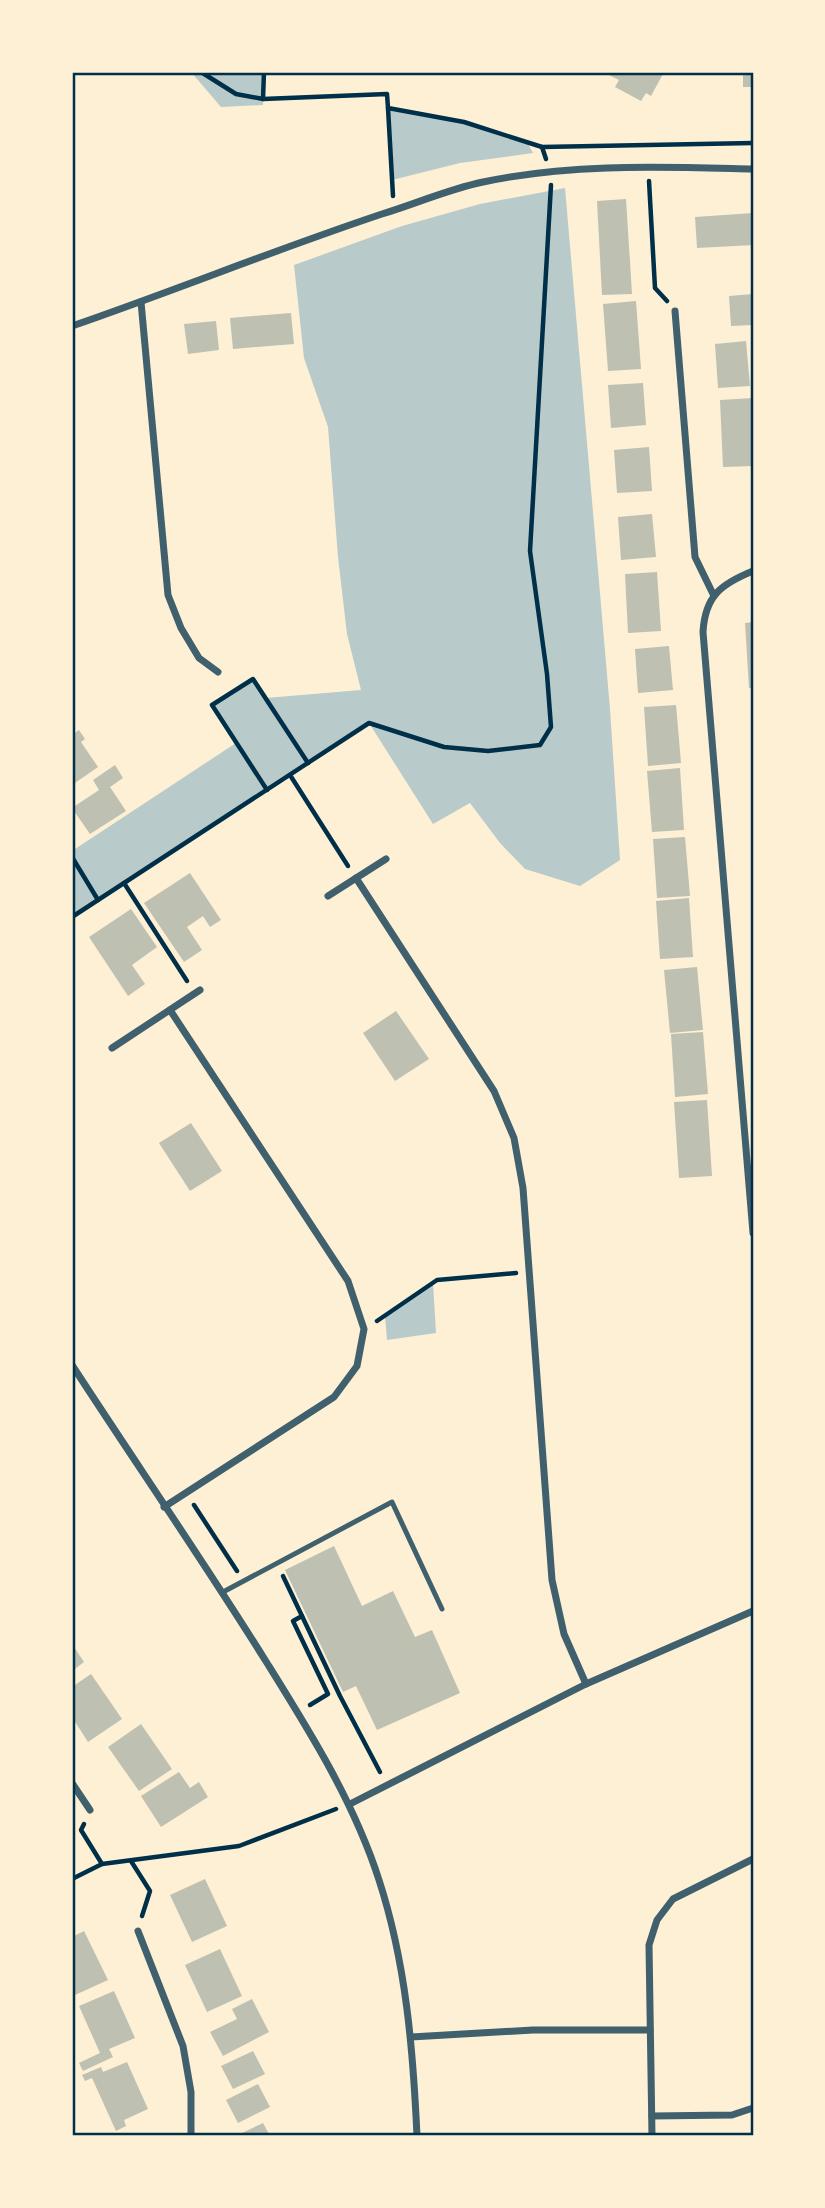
<svg xmlns="http://www.w3.org/2000/svg" width="825" height="2208" font-family="'Nunito Sans',sans-serif">
<style>
.green{fill:#b9caca}
.building{fill:#bec0b2}
.lines{fill:none;stroke-linecap:round;stroke-linejoin:round}
.path{stroke:#003049;stroke-width:4.5}
.service{stroke:#3f606c;stroke-width:5}
.minor{stroke:#3f606c;stroke-width:7}
.neatline{fill:none;stroke:#003049;stroke-width:2.5}
</style>
<rect width="100%" height="100%" fill="#fdf0d5"/>
<g class="green">
<polygon points="191,72 264,72 263,105 221,107"/>
<polygon points="388,108 464,122 527,142 533,153 460,163 392,180"/>
<polygon points="565,188 610,709 620,860 580,886 525,869 500,843 470,803 433,824 369,723 72,917 72,851 236,743 212,705 253,679 266,698 361,690 347,634 338,557 328,427 304,358 294,265 402,226 480,204"/>
<polygon points="433,1283 436,1333 387,1340 385,1315"/>
</g>
<g class="building">
<polygon points="603,72 664,72 651,96 646,93 641,101 615,87 619,80"/>
<rect x="743" y="72" width="10" height="15"/>
<polygon points="626,199 632,294 602,295 597,201"/>
<polygon points="753,213 753,245 697,248 695,217"/>
<polygon points="753,294 753,325 731,326 729,296"/>
<polygon points="636,301 641,369 608,371 603,304"/>
<polygon points="291,313 294,344 233,349 230,318"/>
<polygon points="216,321 219,350 188,354 184,324"/>
<polygon points="746,341 750,386 718,388 715,344"/>
<polygon points="643,383 646,425 611,428 608,385"/>
<polygon points="753,398 753,466 723,467 720,400"/>
<polygon points="649,447 652,491 617,493 614,450"/>
<polygon points="652,514 656,557 621,560 618,517"/>
<polygon points="657,572 661,631 628,633 625,574"/>
<polygon points="753,622 753,688 749,688 745,623"/>
<polygon points="669,646 673,690 638,693 635,649"/>
<polygon points="676,705 681,763 648,766 644,707"/>
<polygon points="79,730 85,739 81,742 98,767 72,785 72,735"/>
<polygon points="115,765 123,778 110,787 126,811 90,834 72,808 99,790 93,780"/>
<polygon points="680,768 684,830 652,832 647,771"/>
<polygon points="685,837 690,896 657,898 653,839"/>
<polygon points="190,873 221,920 210,927 203,916 187,927 202,950 184,962 144,903"/>
<polygon points="689,898 693,957 660,959 656,901"/>
<polygon points="131,909 157,947 132,965 145,984 128,996 89,937"/>
<polygon points="697,967 703,1030 670,1033 664,970"/>
<polygon points="396,1011 429,1059 395,1081 363,1033"/>
<polygon points="703,1032 708,1094 675,1097 671,1034"/>
<polygon points="707,1100 712,1176 679,1178 674,1102"/>
<polygon points="191,1123 222,1171 190,1191 159,1143"/>
<polygon points="334,1546 362,1606 393,1591 415,1637 432,1630 460,1693 377,1730 356,1686 343,1692 285,1570"/>
<polygon points="72,1644 84,1662 72,1671"/>
<polygon points="91,1674 122,1719 88,1742 72,1717 72,1687"/>
<polygon points="141,1724 172,1769 139,1791 108,1747"/>
<polygon points="179,1772 190,1788 199,1782 208,1797 161,1827 141,1796"/>
<polygon points="205,1879 227,1926 192,1942 170,1895"/>
<polygon points="84,1931 108,1980 75,1995 72,1987 72,1937"/>
<polygon points="220,1949 242,1996 207,2012 185,1965"/>
<polygon points="114,1991 135,2038 109,2049 113,2057 83,2071 79,2063 100,2053 79,2006"/>
<polygon points="252,1999 269,2032 223,2056 210,2032 237,2019 232,2009"/>
<polygon points="253,2051 265,2074 233,2089 221,2066"/>
<polygon points="127,2062 148,2109 124,2120 126,2126 116,2131 92,2078 85,2081 82,2075 101,2067 103,2072"/>
<polygon points="258,2084 270,2107 238,2123 226,2100"/>
<polygon points="263,2123 270,2136 236,2136"/>
</g>
<g class="lines">
<g class="path">
<polyline points="201,72 236,94 263,99 387,94 388,108 464,122 542,147 753,143"/>
<polyline points="263,99 264,72"/>
<polyline points="388,108 393,196"/>
<polyline points="542,147 546,159"/>
<polyline points="649,181 655,288 667,301"/>
<polyline points="290,775 348,866"/>
<polyline points="267,790 212,705 253,679 308,763"/>
<polyline points="72,857 98,900"/>
<polyline points="124,883 187,981"/>
<polyline points="72,917 369,723 444,747 488,751 540,745 551,727 547,674 530,551 551,185"/>
<polyline points="377,1321 437,1280 516,1273"/>
<polyline points="194,1505 237,1571"/>
<polyline points="283,1576 340,1696 380,1772"/>
<polyline points="302,1616 293,1621 328,1694 310,1705"/>
<polyline points="84,1824 81,1830 102,1864"/>
<polyline points="131,1861 150,1891 142,1916"/>
<polyline points="72,1879 102,1864 239,1846 336,1809"/>
</g>
<polyline class="service" points="223,1592 392,1502 442,1609"/>
<g class="minor">
<polyline points="141,302 168,595 181,628 199,658 218,672"/>
<polyline points="675,311 695,557 714,596"/>
<path d="M72,326C176,290 277,249 382,214C415,204 449,189 483,182C572,163 663,167 753,169"/>
<path d="M753,571C721,584 705,596 703,632L753,1233"/>
<polyline points="356,878 494,1091 514,1138 523,1188 552,1580 564,1634 586,1684"/>
<polyline points="328,896 386,859"/>
<polyline points="112,1048 200,990"/>
<path d="M72,1365C137,1465 204,1562 267,1663C310,1732 354,1802 379,1880C406,1963 413,2049 417,2136"/>
<polyline points="164,1507 334,1397 357,1366 364,1329 348,1281 170,1010"/>
<polyline points="72,1783 90,1810"/>
<polyline points="350,1804 586,1684 753,1611"/>
<polyline points="138,1931 183,2046 191,2092 191,2136"/>
<polyline points="411,2037 533,2030 650,2030"/>
<polyline points="652,2116 732,2115 753,2108"/>
<polyline points="652,2136 649,1945 657,1920 673,1899 753,1859"/>
</g>
</g>
<rect width="825" height="2208" fill="none" stroke="#fdf0d5" stroke-width="147"/>
<rect x="74" y="74" width="678" height="2060" class="neatline"/>
</svg>
